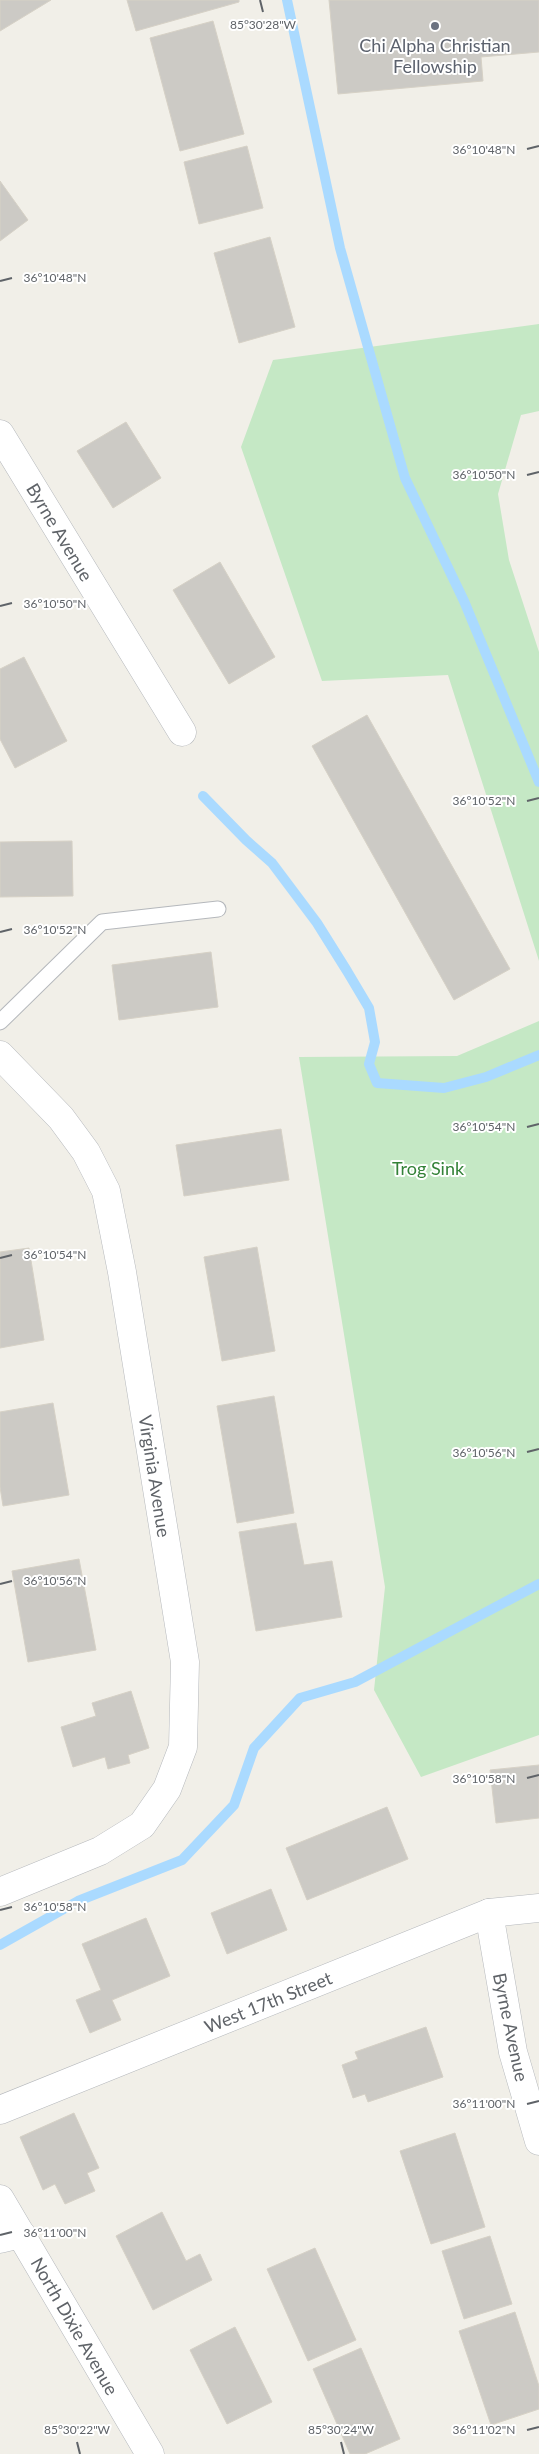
<svg xmlns="http://www.w3.org/2000/svg" width="539" height="2454" font-family="Lato,sans-serif">
<style>
.green{fill:#c5e8c5}
.lines{fill:none;stroke-linecap:round;stroke-linejoin:round}
.stream{stroke:#aadaff;stroke-width:10}
.building{fill:#cccac5;stroke:#d6d1c6}
.service-casing{stroke:#b5b8bc;stroke-width:17}
.minor-casing{stroke:#b5b8bc;stroke-width:29}
.tertiary-casing{stroke:#b5b8bc;stroke-width:29}
.service{stroke:#fff;stroke-width:15}
.minor{stroke:#fff;stroke-width:28}
.tertiary{stroke:#fff;stroke-width:28}
.ticks{fill:none;stroke:#5f6368;stroke-width:2}
.worship-dot{fill:#6b7280;stroke:#fff;stroke-width:2}
.labels{text-anchor:middle;dominant-baseline:central;stroke-width:4;stroke-linejoin:round;paint-order:stroke}
.worship-label{font-size:18px;fill:#5b616d;stroke:#fff}
.street-label{font-size:18px;fill:#5f6368;stroke:#fff}
.park-label{font-size:18px;fill:#348238;stroke:#fff}
.ticks-label{font-size:12px;text-anchor:middle;fill:#5f6368;stroke:#fff;stroke-width:4;stroke-linejoin:round;paint-order:stroke}
</style>
<rect width="100%" height="100%" fill="#f1efe8"/>
<g class="green">
<polygon points="539,324 539,411 521,415 498,494 509,560 539,652 539,961 448,675 322,681 241,447 273,360"/>
<polygon points="539,1021 539,1735 421,1777 374,1690 385,1587 299,1057 457,1056"/>
</g>
<g class="lines">
<g class="stream">
<polyline points="287,0 340,248 405,478 464,601 539,782"/>
<polyline points="203,796 246,840 272,863 317,923 347,971 369,1008 375,1042 369,1064 377,1083 444,1088 486,1077 539,1055"/>
<polyline points="0,1945 78,1901 182,1860 234,1805 254,1748 300,1698 355,1682 539,1584"/>
</g>
</g>
<g class="building">
<polygon points="0,0 51,0 0,31"/>
<polygon points="127,0 239,0 239,2 136,31"/>
<polygon points="329,0 539,0 539,52 481,57 483,81 338,94"/>
<polygon points="213,21 244,134 180,151 150,38"/>
<polygon points="247,146 263,208 199,224 184,162"/>
<polygon points="0,181 28,220 0,241"/>
<polygon points="270,237 295,327 239,343 214,253"/>
<polygon points="126,422 161,478 113,508 77,451"/>
<polygon points="220,562 275,657 229,684 173,590"/>
<polygon points="24,657 67,741 15,768 0,739 0,669"/>
<polygon points="367,715 510,969 454,1000 312,746"/>
<polygon points="72,841 73,896 0,897 0,842"/>
<polygon points="211,952 218,1007 119,1020 112,965"/>
<polygon points="281,1129 289,1180 184,1196 176,1145"/>
<polygon points="257,1247 275,1351 222,1361 204,1257"/>
<polygon points="29,1248 44,1340 0,1348 0,1252"/>
<polygon points="274,1396 294,1513 237,1523 217,1406"/>
<polygon points="53,1403 69,1495 3,1506 0,1487 0,1412"/>
<polygon points="296,1523 304,1565 332,1561 342,1617 256,1631 239,1532"/>
<polygon points="79,1559 96,1650 28,1662 12,1571"/>
<polygon points="131,1691 149,1748 128,1755 130,1763 108,1769 105,1757 73,1767 61,1727 96,1716 92,1703"/>
<polygon points="539,1765 539,1818 496,1823 490,1770"/>
<polygon points="387,1807 408,1859 307,1900 286,1848"/>
<polygon points="271,1889 287,1930 227,1954 211,1913"/>
<polygon points="146,1918 170,1976 112,2000 121,2020 90,2033 76,2000 101,1990 82,1944"/>
<polygon points="426,2027 443,2077 368,2102 365,2094 353,2098 342,2065 358,2059 355,2052"/>
<polygon points="74,2113 99,2168 87,2173 95,2191 65,2204 55,2184 43,2190 20,2137"/>
<polygon points="455,2133 485,2227 431,2244 400,2151"/>
<polygon points="162,2212 186,2261 200,2254 212,2280 153,2310 116,2236"/>
<polygon points="490,2236 512,2304 464,2319 442,2251"/>
<polygon points="315,2248 356,2340 308,2361 267,2269"/>
<polygon points="515,2312 539,2386 539,2409 491,2425 459,2331"/>
<polygon points="235,2327 272,2402 227,2424 190,2350"/>
<polygon points="361,2348 400,2439 365,2454 350,2454 313,2369"/>
</g>
<g class="lines">
<g class="service-casing">
<polyline id="service" points="0,1022 102,922 218,909"/>
</g>
<g class="minor-casing">
<g id="minor">
<polyline points="0,434 182,732"/>
<polyline points="0,1055 61,1118 86,1152 106,1191 122,1272 185,1662 183,1747 167,1789 142,1825 100,1851 0,1892"/>
<polyline points="489,1913 513,2052 539,2141"/>
<polyline points="0,2110 489,1913 539,1908"/>
<polyline points="0,2239 21,2234"/>
</g>
</g>
<g class="tertiary-casing">
<polyline id="tertiary" points="0,2199 150,2454"/>
</g>
<use href="#service" class="service"/>
<use href="#minor" class="minor"/>
<use href="#tertiary" class="tertiary"/>
</g>
<path class="ticks" d="M260,0L263,12M527,149L539,146M0,281L12,278M527,475L539,472M0,606L12,603M527,801L539,798M0,932L12,929M527,1127L539,1124M0,1258L12,1255M527,1452L539,1449M0,1584L12,1581M527,1778L539,1775M0,1910L12,1907M527,2104L539,2101M0,2235L12,2232M527,2430L539,2427M77,2442L80,2454M341,2442L344,2454"/>
<circle class="worship-dot" cx="435" cy="26" r="5"/>
<g class="labels">
<g class="worship-label">
<text x="435" y="45">Chi Alpha Christian<tspan x="435" dy="21">Fellowship</tspan></text>
</g>
<g class="street-label">
<text transform="translate(60 532) rotate(59)">Byrne Avenue</text>
<text transform="translate(155 1476) rotate(81)">Virginia Avenue</text>
<text transform="translate(268 2002) rotate(-22)">West 17th Street</text>
<text transform="translate(511 2027) rotate(78)">Byrne Avenue</text>
<text transform="translate(75 2326) rotate(60)">North Dixie Avenue</text>
</g>
<g class="park-label">
<text x="428" y="1168">Trog Sink</text>
</g>
</g>
<g class="ticks-label">
<text x="263" y="29">85°30'28"W</text>
<text x="484" y="154">36°10'48"N</text>
<text x="55" y="282">36°10'48"N</text>
<text x="484" y="479">36°10'50"N</text>
<text x="55" y="608">36°10'50"N</text>
<text x="484" y="805">36°10'52"N</text>
<text x="55" y="934">36°10'52"N</text>
<text x="484" y="1131">36°10'54"N</text>
<text x="55" y="1259">36°10'54"N</text>
<text x="484" y="1457">36°10'56"N</text>
<text x="55" y="1585">36°10'56"N</text>
<text x="484" y="1783">36°10'58"N</text>
<text x="55" y="1911">36°10'58"N</text>
<text x="484" y="2108">36°11'00"N</text>
<text x="55" y="2237">36°11'00"N</text>
<text x="77" y="2434">85°30'22"W</text>
<text x="341" y="2434">85°30'24"W</text>
<text x="484" y="2434">36°11'02"N</text>
</g>
</svg>
